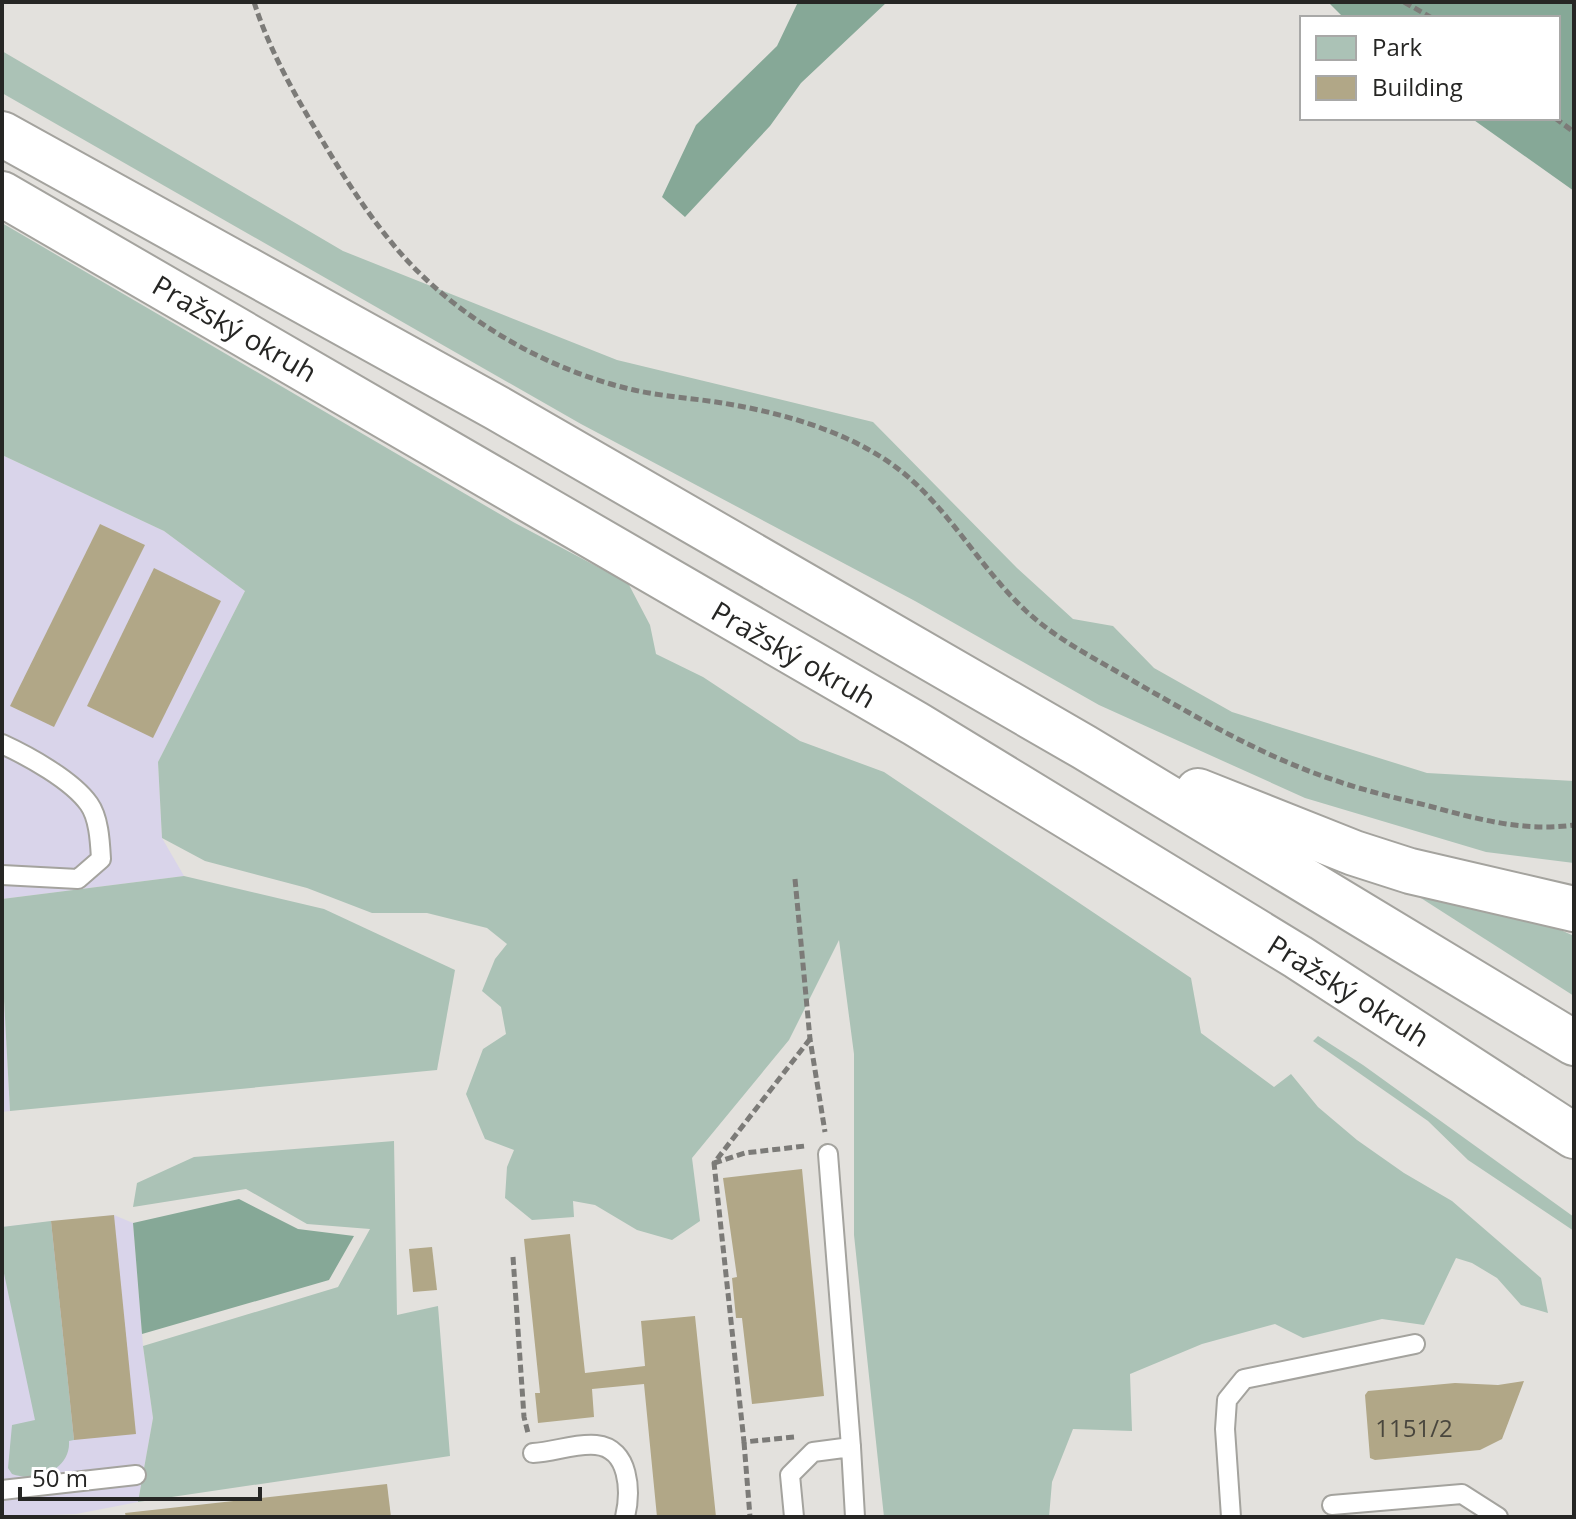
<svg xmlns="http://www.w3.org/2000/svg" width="1576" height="1519" font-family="'Open Sans',sans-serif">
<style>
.industrial{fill:#d9d4ea}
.green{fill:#abc2b6}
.forest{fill:#86a897}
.building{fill:#b1a787}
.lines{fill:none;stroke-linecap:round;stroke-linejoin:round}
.service-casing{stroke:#a4a39e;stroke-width:22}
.trunk-casing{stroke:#a4a39e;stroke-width:48}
.path{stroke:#7c7b78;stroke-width:5;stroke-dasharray:8 4;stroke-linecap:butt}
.service{stroke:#fff;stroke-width:18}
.trunk{stroke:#fff;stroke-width:44}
.labels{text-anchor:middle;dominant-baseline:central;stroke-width:6;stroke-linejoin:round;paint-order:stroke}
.number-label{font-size:24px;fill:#49463d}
.street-label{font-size:28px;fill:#262624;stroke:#fff}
</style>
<rect width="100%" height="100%" fill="#e3e1dd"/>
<g class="industrial">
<polygon points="2,455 164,531 245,591 158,762 162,838 184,876 2,899"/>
<polygon points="2,962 10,1111 2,1112"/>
<polygon points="114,1215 133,1223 143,1346 153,1418 138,1502 76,1514 2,1517 2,1227"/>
</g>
<g class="green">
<polygon points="2,51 343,251 617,360 873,422 1017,568 1073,619 1113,626 1154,668 1232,712 1427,773 1574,781 1574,863 1486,852 1305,798 1099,705 915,601 581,424 2,93"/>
<polygon points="2,223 515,523 628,583 650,625 656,654 703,677 800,741 884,772 1191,978 1201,1033 1274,1087 1291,1074 1318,1107 1357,1140 1404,1173 1452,1201 1541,1278 1548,1313 1521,1305 1497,1278 1472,1263 1456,1258 1424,1325 1382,1319 1303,1338 1275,1324 1202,1344 1130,1374 1132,1431 1073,1429 1052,1482 1049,1517 884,1517 854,1235 854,1054 839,940 789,1040 692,1158 700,1221 672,1240 637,1230 595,1205 573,1201 574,1217 532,1220 505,1198 507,1167 514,1150 485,1139 466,1094 483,1049 506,1034 501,1007 482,991 495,959 507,944 487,928 427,913 372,913 307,888 205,861 162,838 158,762 245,591 164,531 2,455"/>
<polygon points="184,876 324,909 455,970 437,1070 10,1111 2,962 2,899"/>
<polygon points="1399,884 1554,927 1574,936 1574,996"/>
<polygon points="1318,1036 1363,1065 1574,1217 1574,1231 1468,1160 1428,1121 1313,1041"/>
<polygon points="394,1141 397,1315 438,1306 450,1456 138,1502 153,1418 143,1346 338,1287 370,1229 307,1224 246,1189 133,1207 137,1183 194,1157"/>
<path d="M51,1221L74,1440L69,1441C71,1470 36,1483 12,1474L8,1468L12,1425L35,1420L2,1264V1227Z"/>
</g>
<g class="forest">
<polygon points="798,2 887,2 801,83 770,126 685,217 662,197 696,125 777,46"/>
<polygon points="1328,2 1574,2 1574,191 1471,118 1558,118 1558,18 1344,18"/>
<polygon points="239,1199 298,1229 354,1236 329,1280 142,1334 133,1223"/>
</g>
<g class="building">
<polygon points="100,524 145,545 54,727 10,706"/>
<polygon points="154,568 221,601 153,738 87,706"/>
<polygon points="802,1169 824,1396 752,1404 742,1318 736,1318 732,1278 737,1277 723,1178"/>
<polygon points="114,1215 136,1434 74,1440 51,1221"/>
<polygon points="570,1234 585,1373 645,1366 641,1321 695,1316 716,1517 657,1517 644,1384 592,1389 594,1417 538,1423 535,1393 540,1393 524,1239"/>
<polygon points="432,1247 437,1290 413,1292 409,1249"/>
<polygon points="1524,1381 1502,1439 1480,1450 1375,1460 1370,1458 1365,1395 1368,1391 1455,1383 1498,1385"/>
<polygon points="387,1484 391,1517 126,1517 125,1513"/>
</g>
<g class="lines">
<g class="service-casing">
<g id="service">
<path d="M2,744C28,756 72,780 89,804C99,818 100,842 101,859L78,879L2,875"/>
<polyline points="828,1154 851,1447"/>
<path d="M533,1453C554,1452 575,1443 596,1445C630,1448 631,1492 625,1517"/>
<polyline points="2,1490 136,1475"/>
<polyline points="1332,1505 1462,1494 1498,1517"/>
<polyline points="794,1517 790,1475 813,1452 851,1447 855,1517"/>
<polyline points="1231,1517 1225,1429 1227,1400 1244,1379 1415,1344"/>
</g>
</g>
<g class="trunk-casing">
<g id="trunk">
<polyline points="2,134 497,408 1084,747 1574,1043"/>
<polyline points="2,194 916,724 1298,957 1574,1136"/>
<polyline points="1198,791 1354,853 1410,871 1574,909"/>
</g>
</g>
<g class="path">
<path d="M254,2C269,49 293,92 319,135C343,176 371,220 403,256C462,321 549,371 634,390C661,396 689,398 716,402C775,411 843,429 893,465C947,504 977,565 1025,610C1057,640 1098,660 1135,682C1198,718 1264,757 1334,780C1365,791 1397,798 1429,806C1477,819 1524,832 1574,825"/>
<polyline points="1404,2 1432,18"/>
<polyline points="1555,118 1574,132"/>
<polyline points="795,879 810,1039 825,1132"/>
<polyline points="714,1163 745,1153 805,1146"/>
<polyline points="513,1257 524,1417 528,1433"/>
<polyline points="794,1437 744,1442 714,1163 810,1039"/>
<polyline points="744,1442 750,1517"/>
</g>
<use href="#service" class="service"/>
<use href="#trunk" class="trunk"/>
</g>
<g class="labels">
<g class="number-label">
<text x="1414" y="1427">1151/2</text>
</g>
<g class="street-label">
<text transform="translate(235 328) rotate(30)">Pražský okruh</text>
<text transform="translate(794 654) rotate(30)">Pražský okruh</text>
<text transform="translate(1349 990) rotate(32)">Pražský okruh</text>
</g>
</g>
<rect width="1576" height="1519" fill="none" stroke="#262624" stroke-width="8"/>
<rect x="1300" y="16" width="260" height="104" fill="#ffffff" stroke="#a8a8a7" stroke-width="2"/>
<rect x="1316" y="36" width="40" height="24" fill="#abc2b6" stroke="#a8a8a7" stroke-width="2"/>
<text x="1372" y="56" font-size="24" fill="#262624">Park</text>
<rect x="1316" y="76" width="40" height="24" fill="#b1a787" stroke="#a8a8a7" stroke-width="2"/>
<text x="1372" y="96" font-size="24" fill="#262624">Building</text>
<path d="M20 1487v12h240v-12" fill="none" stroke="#262624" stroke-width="4"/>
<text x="32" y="1487" font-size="24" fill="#262624" stroke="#ffffff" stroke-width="6" paint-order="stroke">50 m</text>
</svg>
